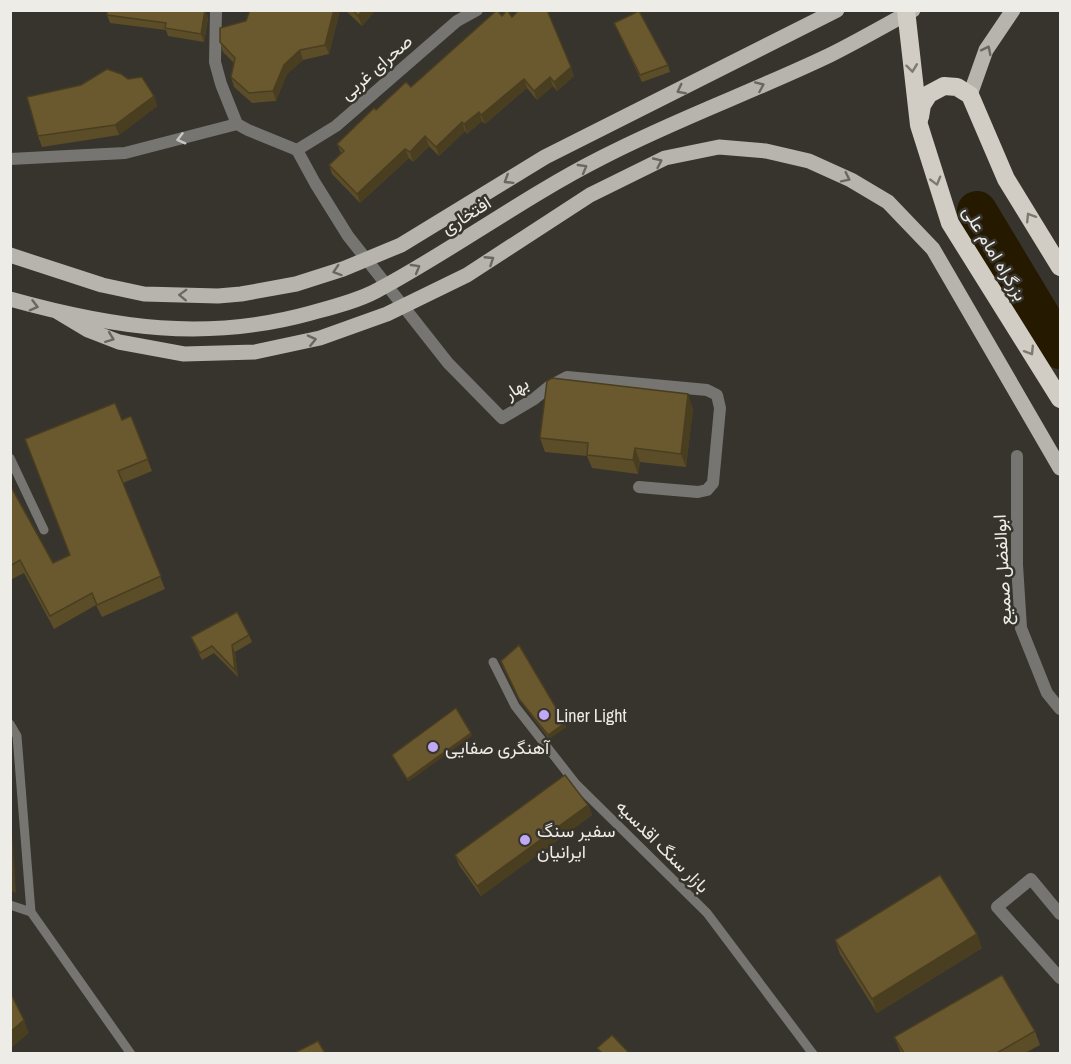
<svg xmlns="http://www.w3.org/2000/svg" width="1071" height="1064" font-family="'Archivo Narrow',Vazirmatn,sans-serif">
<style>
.green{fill:#4b4126}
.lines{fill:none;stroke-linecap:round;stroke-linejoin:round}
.river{stroke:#251900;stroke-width:40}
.lane{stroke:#767571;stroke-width:9}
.street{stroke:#767571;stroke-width:12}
.primary{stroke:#b7b4ad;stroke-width:15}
.highway{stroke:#d1cdc4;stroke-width:18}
.wall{fill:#5b4d28}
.shaded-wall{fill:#4a3e20}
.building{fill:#6a592e;stroke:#4a3e20;stroke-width:1.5}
.oneway{stroke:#6a6760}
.oneway2{stroke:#7c7971}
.oneway3{stroke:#cac8c4}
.poi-dot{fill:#c0a8f4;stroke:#37342d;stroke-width:2}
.labels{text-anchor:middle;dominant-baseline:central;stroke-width:5;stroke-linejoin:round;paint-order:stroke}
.street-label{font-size:18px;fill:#eeece7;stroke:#37342d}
.poi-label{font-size:18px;fill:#eeece7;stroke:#37342d;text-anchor:start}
</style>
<rect width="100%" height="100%" fill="#37342d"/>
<polygon class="green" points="10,818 11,818 16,893 11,891"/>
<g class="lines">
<polyline class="river" points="977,211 1060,349"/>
<g class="lane">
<polyline points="10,458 44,530"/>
<polyline points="493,662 515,706 576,784 707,913 813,1054"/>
<polyline points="10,724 17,736 31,912 131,1054"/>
<polyline points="10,905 31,912"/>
</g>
<g class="street">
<polyline points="216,10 215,62 221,84 237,124 248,130 297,150"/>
<polyline points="297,150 315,183 348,236 448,363 502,418 534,399 550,386 567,377 707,390 717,395 720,408 713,483 707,490 698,492 639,487"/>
<polyline points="297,150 336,126 457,21 477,10"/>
<polyline points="10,159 125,153 237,124"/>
<polyline points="1017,456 1017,565 1021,628 1047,693 1060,709"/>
<polyline points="1060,914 1031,879 997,907 1060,978"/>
</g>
<g class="primary">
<polyline points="970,95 986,50 1013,10"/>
<polyline points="10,255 102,285 144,294 218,296 241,294 296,284 343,269 401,245 545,157 837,10"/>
<path d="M10,299C114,328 206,342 311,313C333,307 357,301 376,291C453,250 524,197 601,158C676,119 755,91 830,55C858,41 886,25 913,10"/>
<polyline points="58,312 88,330 119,342 184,354 255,352 320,338 387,314 467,275 590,195 665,158 719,147 766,151 809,161 851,180 888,202 933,249 1060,468"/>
</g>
<g class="highway">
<polyline points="906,10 919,125 950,223 1060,399"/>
<polyline points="920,117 922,105 929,94 944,86 957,87 970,95 1006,179 1060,267"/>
</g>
</g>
<g class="wall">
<polygon points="293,10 340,10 329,54 303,60 287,74 276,101 252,103 234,87 231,77 234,63 223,52 220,42 246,21"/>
<polygon points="345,10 376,10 362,26"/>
<polygon points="107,15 208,17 208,19 204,42 168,36 166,30 110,23"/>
<polygon points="502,16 512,17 574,76 557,91 553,86 537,100 527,88 485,124 482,121 467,134 465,131 439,156 429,146 413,162 409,158 360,203 332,174 329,165 341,153 337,144 376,110 411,87"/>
<polygon points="614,23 668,65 670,72 642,82"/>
<polygon points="128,79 154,96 157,106 119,135 42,147 38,136"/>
<polygon points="693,408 686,467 640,462 638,474 592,468 587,456 545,452 540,438"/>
<polygon points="131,416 152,471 123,483 165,589 102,617 96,605 54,629 24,573 10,580 10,485 53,563 70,555 122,420"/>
<polygon points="249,635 252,642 235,652 238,677 214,653 202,660 194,644 191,637"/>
<polygon points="502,665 565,723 566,727 549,739 521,702"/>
<polygon points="588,805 592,815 481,896 459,865 455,855"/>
<polygon points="835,940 982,948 877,1013 840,954"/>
<polygon points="1035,1031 1040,1045 1025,1053 901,1053 894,1037"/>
</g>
<g class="shaded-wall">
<polygon points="202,10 205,10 208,17 204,42 201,34"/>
<polygon points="334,10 340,10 329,54 325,45"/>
<polygon points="363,10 376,10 362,26 358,16"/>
<polygon points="300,50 303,60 287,74 276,101 273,91 284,65"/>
<polygon points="571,67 574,76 557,91 554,82"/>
<polygon points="550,77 553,86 537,100 534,91"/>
<polygon points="524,79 527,88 485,124 481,115"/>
<polygon points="154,96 157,106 119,135 115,125"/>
<polygon points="479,112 482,121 467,134 464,124"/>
<polygon points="462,122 465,131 439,156 436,147"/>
<polygon points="425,136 429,146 413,162 410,152"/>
<polygon points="405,149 409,158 360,203 357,194"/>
<polygon points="688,394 693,408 686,467 681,454"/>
<polygon points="635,448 640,462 638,474 633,460"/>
<polygon points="232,645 235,652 238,677 235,670"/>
<polygon points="565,723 566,727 549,739 548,735"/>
<polygon points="471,733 472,736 408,782 407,779"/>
<polygon points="588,805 592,815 481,896 477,886"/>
<polygon points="977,934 982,948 877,1013 872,999"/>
<polygon points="24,1020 29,1033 10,1049 10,1032"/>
</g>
<g class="building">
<polygon points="107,10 205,10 201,34 165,28 166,23 107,15"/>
<polygon points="250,10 290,10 291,11 334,10 325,45 300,50 284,65 273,91 249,93 231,77 235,58 220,42 220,28 246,21"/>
<polygon points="353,10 363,10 358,16"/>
<polygon points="497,10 502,16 507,10 512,17 519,10 547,10 571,67 554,82 550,77 534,91 524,79 481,115 479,112 464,124 462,122 436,147 425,136 410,152 405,149 357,194 329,165 344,151 337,144 374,108 376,110 406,82 411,87"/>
<polygon points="639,11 668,65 640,75 614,23"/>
<polygon points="107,69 121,74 128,79 142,77 154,96 115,125 38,136 27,97 81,85"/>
<polygon points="552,378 688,394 681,454 635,448 633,460 587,455 588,443 540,438 547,381"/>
<polygon points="115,403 122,420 131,416 148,459 118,471 161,576 97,605 92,593 50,616 20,560 10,566 10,485 53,563 70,555 25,439"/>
<polygon points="237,612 249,635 232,645 235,670 212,646 200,653 191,637"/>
<polygon points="519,645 565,723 548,735 519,699 501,661"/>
<polygon points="456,708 471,733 407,779 392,755"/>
<polygon points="565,775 588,805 477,886 455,855"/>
<polygon points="940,875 977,934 872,999 835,940"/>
<polygon points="1002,975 1035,1031 997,1053 904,1053 894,1037"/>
<polygon points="10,992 24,1020 10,1032"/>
<polygon points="612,1035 629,1053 602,1053 597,1048"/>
<polygon points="318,1041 325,1053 294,1053"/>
</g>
<defs><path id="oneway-chevron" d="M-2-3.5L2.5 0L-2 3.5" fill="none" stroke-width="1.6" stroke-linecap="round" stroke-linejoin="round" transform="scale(1.5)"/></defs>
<g class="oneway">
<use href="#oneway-chevron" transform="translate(987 50) rotate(-63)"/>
<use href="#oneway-chevron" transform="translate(760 86) rotate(-24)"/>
<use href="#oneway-chevron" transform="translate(681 90) rotate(153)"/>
<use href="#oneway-chevron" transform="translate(658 162) rotate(-25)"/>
<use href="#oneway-chevron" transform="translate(583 168) rotate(-30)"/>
<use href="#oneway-chevron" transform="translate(846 178) rotate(26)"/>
<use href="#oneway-chevron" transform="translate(508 180) rotate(148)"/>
<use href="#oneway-chevron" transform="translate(490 260) rotate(-33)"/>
<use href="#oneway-chevron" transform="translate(416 268) rotate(-30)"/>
<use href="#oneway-chevron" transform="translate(337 271) rotate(162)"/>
<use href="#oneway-chevron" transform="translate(183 295) rotate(-178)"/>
<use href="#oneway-chevron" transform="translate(34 306) rotate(15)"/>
<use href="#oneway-chevron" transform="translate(110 338) rotate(21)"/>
<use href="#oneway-chevron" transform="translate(312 340) rotate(-13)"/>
</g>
<g class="oneway2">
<use href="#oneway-chevron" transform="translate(912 68) rotate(83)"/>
<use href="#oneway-chevron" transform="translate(936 181) rotate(74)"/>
<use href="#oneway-chevron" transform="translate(1030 217) rotate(-122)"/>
<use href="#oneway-chevron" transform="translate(1030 351) rotate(58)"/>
</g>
<use class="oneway3" href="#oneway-chevron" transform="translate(181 139) rotate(165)"/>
<g class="poi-dot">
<circle cx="544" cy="715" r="6"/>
<circle cx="433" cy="747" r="6"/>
<circle cx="525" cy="840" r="6"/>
</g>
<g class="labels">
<g class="street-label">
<text transform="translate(376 67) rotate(-41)">صحرای غربی</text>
<text transform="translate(466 215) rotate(-32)">افتخاری</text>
<text transform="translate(995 253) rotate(59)">بزرگراه امام علی</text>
<text transform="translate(516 388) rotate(-33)">بهار</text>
<text transform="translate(1002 570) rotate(-93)">ابوالفضل صمیع</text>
<text transform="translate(663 846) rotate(45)">بازار سنگ اقدسیه</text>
</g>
<g class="poi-label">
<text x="556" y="715">Liner Light</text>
<text x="445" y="747">آهنگری صفایی</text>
<text x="537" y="830">سفیر سنگ<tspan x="537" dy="21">ایرانیان</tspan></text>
</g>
</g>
<rect width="1071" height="1064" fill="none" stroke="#eeece7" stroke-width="24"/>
</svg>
